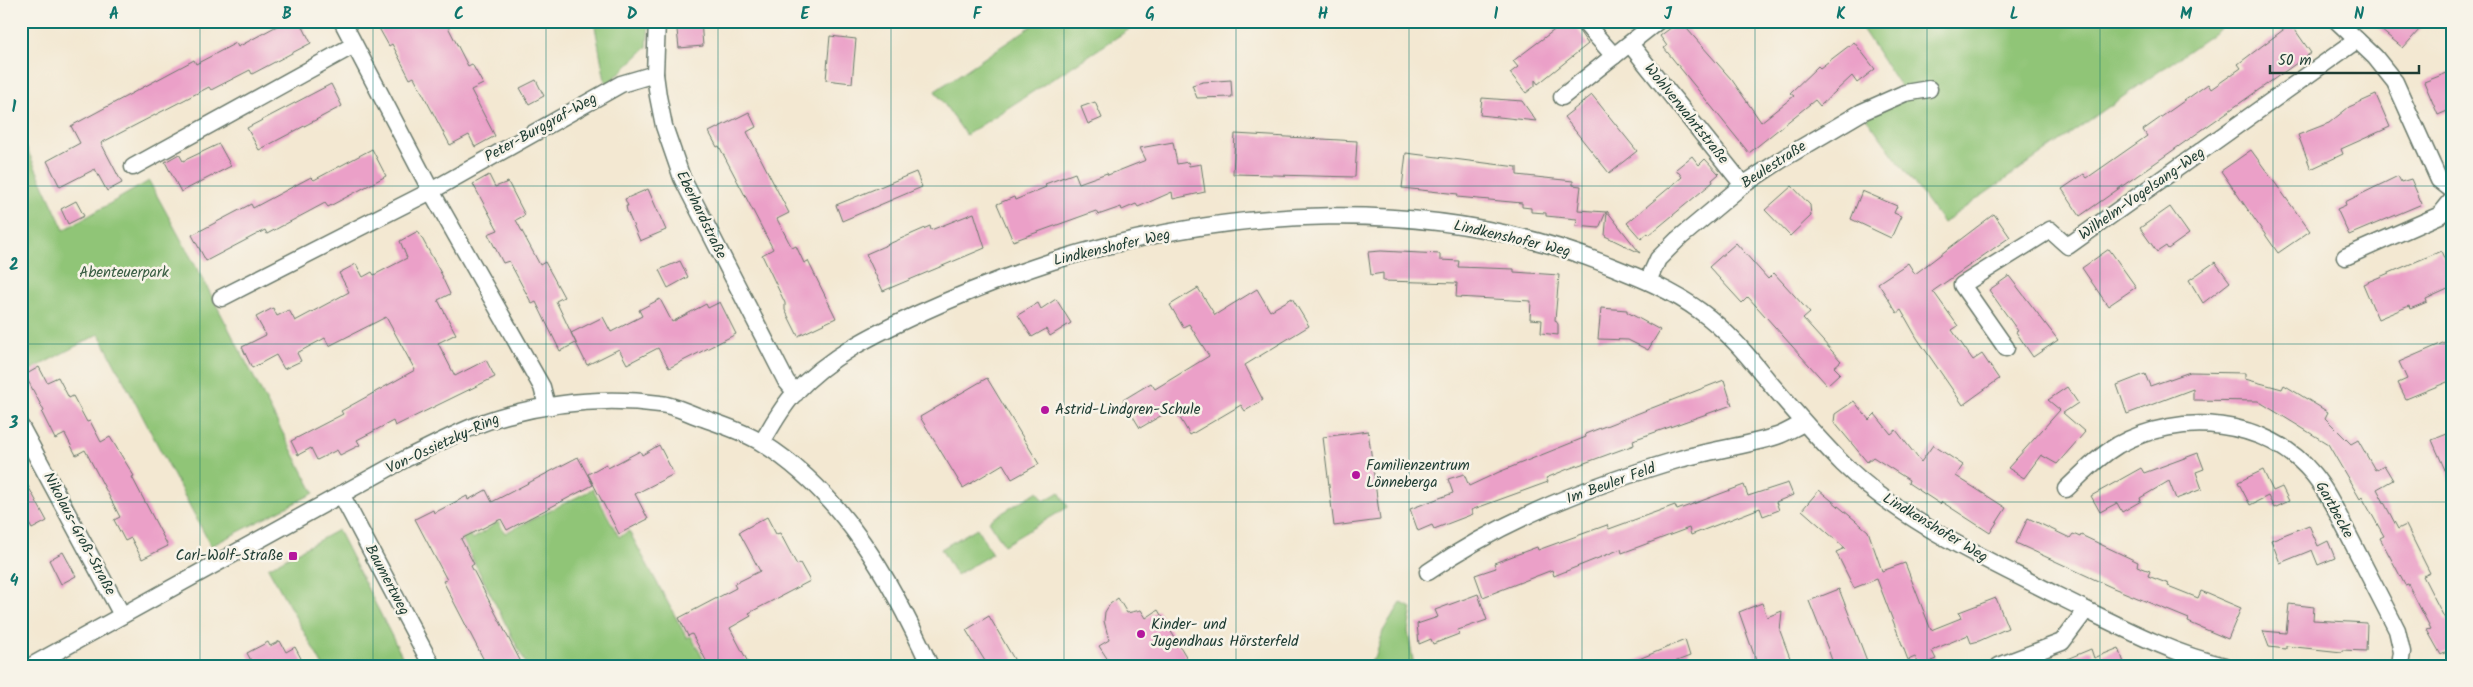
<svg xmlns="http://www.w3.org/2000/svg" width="2473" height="687" font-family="Kalam,sans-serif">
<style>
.green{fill:#90c577;stroke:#588156}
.building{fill:#eba0c8}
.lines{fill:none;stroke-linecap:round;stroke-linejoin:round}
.minor-casing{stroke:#69796b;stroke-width:19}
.minor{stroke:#fff;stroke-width:16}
.grid{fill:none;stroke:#0f766e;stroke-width:1;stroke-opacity:0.55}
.poi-dot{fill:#b5179e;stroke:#f7f3e8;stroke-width:2}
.labels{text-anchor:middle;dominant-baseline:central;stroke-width:5;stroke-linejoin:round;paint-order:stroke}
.street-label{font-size:15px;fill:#1f3d34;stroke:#f7f3e8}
.park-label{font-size:15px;fill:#3b5f45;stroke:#f7f3e8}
.poi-label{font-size:15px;fill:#1f3d34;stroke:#f7f3e8;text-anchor:start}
.neatline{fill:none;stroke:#0f766e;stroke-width:2}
.grid-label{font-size:16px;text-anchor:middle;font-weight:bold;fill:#0f766e}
</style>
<rect width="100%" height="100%" fill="#f7f3e8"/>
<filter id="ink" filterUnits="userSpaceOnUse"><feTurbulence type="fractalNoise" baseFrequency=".02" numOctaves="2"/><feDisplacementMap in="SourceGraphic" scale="10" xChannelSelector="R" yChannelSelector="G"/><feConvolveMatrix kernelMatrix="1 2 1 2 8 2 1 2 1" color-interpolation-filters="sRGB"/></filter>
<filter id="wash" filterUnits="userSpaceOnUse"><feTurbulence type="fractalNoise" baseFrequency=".0096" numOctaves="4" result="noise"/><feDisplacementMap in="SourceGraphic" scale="20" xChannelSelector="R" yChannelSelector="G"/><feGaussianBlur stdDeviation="1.12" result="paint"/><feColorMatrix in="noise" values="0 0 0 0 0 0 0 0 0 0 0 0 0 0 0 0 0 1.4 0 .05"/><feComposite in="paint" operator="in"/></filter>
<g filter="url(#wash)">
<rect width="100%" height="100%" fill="#f3e8d2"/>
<g class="green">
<polygon points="594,21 649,21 647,47 606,86"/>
<polygon points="1039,21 1142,21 966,135 935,91"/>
<polygon points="1857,21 2231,21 1943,223 1862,112 1904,92"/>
<polygon points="21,136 64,230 149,181 206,285 314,493 211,546 99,334 21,375"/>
<polygon points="593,489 619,537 629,531 687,638 691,636 707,666 527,666 462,538 469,534 473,539 498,522 505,533"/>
<polygon points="1038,491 1044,501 1059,492 1068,507 1004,545 989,521"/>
<polygon points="977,528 992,554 956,575 941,549"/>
<polygon points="338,530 407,666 323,666 268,568"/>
<polygon points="1401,603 1412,608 1408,631 1414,666 1366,666 1376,656 1383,631"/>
</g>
<g id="blocks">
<g class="building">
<polygon points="286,21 300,21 311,43 252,74 250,70 211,90 209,87 101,143 122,183 107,191 95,169 60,187 47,161 80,143 71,126 194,60 196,64 236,43 238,47"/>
<polygon points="375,21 445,21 468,66 472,64 483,84 471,90 495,136 475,147 469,135 450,145 414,77 410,79 392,44 389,46"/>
<polygon points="676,21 701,21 703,46 679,48"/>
<polygon points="1680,21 1732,80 1761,122 1794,96 1790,93 1818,66 1820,68 1854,42 1875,69 1857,83 1852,76 1820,106 1815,100 1749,153 1664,48 1667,46 1660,36"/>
<polygon points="2370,21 2427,21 2403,48"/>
<polygon points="1565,22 1569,27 1574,24 1588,44 1538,84 1535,80 1535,86 1526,93 1510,73 1518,67 1513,61"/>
<polygon points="2291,24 2311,53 2080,216 2062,189 2084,174 2087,178 2147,136 2143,130 2208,84 2211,89 2241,68 2238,64"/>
<polygon points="830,36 856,39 852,83 826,80"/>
<polygon points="2452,71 2452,109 2438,115 2424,82"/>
<polygon points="536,80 544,96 529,104 520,88"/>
<polygon points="1231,80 1232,97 1197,98 1192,85 1203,82"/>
<polygon points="331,84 342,106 259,150 247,128"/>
<polygon points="1592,95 1637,151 1609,173 1564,117"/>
<polygon points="2376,95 2390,127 2341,149 2343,154 2311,169 2298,135 2329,123 2349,107"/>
<polygon points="1482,98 1522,101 1536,121 1480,115"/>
<polygon points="1095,102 1102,118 1088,124 1081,107"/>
<polygon points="749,112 756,127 747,132 789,213 777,219 792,248 796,246 804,263 808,261 836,318 798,336 785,310 785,303 762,255 773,249 719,146 717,147 709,132"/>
<polygon points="1235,134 1357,141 1355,177 1233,174"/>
<polygon points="1173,142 1177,164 1188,162 1189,166 1201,164 1205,192 1173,199 1172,192 1138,207 1136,204 1122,210 1121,207 1098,215 1096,211 1013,241 997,204 1014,197 1015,200 1046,187 1045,184 1075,173 1079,183 1107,173 1108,175 1146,160 1140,148"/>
<polygon points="219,144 231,166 181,192 165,162 179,154 183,161"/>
<polygon points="372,149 386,176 328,207 325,203 267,234 265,230 206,261 192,235 251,204 253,208 311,177 314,180"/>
<polygon points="2251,150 2310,231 2278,253 2221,171"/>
<polygon points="1406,153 1517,167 1517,175 1573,181 1573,185 1581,186 1578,210 1606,212 1599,228 1576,226 1577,219 1546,216 1546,213 1531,212 1531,208 1522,207 1522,203 1457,197 1458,194 1402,188"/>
<polygon points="1692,156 1699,165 1705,159 1719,174 1712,180 1713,182 1649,235 1648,233 1641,239 1627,223 1682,177 1676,169"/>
<polygon points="916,172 922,187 842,221 836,205"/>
<polygon points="489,175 495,187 508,182 525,215 516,220 540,265 545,262 564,297 556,301 576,343 560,351 536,302 532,304 509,261 503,263 488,234 498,230 473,184"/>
<polygon points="2398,176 2401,182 2411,179 2422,204 2349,235 2337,209 2346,205 2345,202"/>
<polygon points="1792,186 1810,205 1811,216 1790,236 1765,210"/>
<polygon points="648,189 666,230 640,241 627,211 626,206 628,206 625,199"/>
<polygon points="1862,191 1897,206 1894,213 1901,216 1891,238 1851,219"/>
<polygon points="76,201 84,216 68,224 61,209"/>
<polygon points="2170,207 2189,234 2168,249 2166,246 2157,252 2140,228"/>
<polygon points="1607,211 1640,253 1605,236"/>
<polygon points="974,213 985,248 883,291 866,254 930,226 931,230"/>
<polygon points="1994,214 2010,237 1933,291 1958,326 1952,330 1973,360 1982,354 1999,379 1963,405 1917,338 1901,310 1897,313 1878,283 1908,263 1915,274"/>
<polygon points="418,231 443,277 442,277 450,294 438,300 456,334 438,343 455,376 486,360 495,377 395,426 393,421 357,440 360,445 340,455 337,450 317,460 311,448 298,455 291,441 343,414 341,411 415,370 386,317 329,346 325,338 297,353 301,361 284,369 276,355 252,368 242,347 266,335 256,317 273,308 277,316 289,310 295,321 349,292 339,273 356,264 363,277 372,272 374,275 407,258 400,241"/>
<polygon points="1736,243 1768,279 1774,273 1794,295 1810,313 1803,319 1841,361 1834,367 1840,373 1827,385 1748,297 1742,303 1709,267"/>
<polygon points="2109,249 2136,287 2108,306 2082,268"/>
<polygon points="1381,251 1440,254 1440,260 1459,261 1458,267 1514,269 1514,272 1559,275 1555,320 1558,324 1558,335 1541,333 1542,320 1530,319 1531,301 1456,297 1457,283 1383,281 1383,273 1371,275 1368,252"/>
<polygon points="2441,251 2452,277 2452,287 2426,299 2427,302 2410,309 2409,306 2378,319 2363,284"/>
<polygon points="680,261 688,277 668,288 659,270"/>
<polygon points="2215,262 2230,282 2203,303 2189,280"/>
<polygon points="2009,276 2058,340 2033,357 2016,332 2018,331 1989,290"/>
<polygon points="1198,288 1215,315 1257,289 1270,311 1292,298 1309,326 1245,365 1263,400 1245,411 1241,405 1190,435 1174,408 1140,428 1123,400 1151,383 1155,389 1209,356 1189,324 1183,327 1170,305"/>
<polygon points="660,299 672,322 706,304 708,308 720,302 736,334 669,368 658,348 627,364 619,349 587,365 571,333 603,317 611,332 642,316 639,310"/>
<polygon points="1056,299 1071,323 1050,336 1046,329 1032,337 1018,315 1038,303 1041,309"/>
<polygon points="1601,308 1627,310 1627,312 1660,330 1648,350 1628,340 1598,339"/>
<polygon points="2452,339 2452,380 2406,399 2398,383 2407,379 2399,362"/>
<polygon points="39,367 47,382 58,377 69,398 73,396 87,422 90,421 101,442 110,437 134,476 132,477 168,546 142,559 131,538 125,541 114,520 120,517 85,450 76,455 65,434 55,439 42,413 44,411 25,375"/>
<polygon points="2190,372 2245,373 2245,379 2282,389 2284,385 2328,412 2325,418 2351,444 2358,440 2375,470 2384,465 2393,480 2377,489 2398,529 2406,525 2430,573 2423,576 2446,621 2452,618 2452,649 2441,655 2427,630 2431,629 2408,584 2405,585 2380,538 2384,536 2362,497 2360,499 2328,444 2258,401 2193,400 2193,389 2127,414 2117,385 2145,374 2150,386"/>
<polygon points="987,378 1039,464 1012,479 1003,464 963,488 920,417"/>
<polygon points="1724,380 1732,405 1633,440 1634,445 1568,469 1546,478 1548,482 1471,510 1473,514 1434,529 1432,525 1418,531 1410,509 1453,493 1448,479 1464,474 1469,486 1499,472 1586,437 1585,434"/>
<polygon points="2067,387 2078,403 2063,413 2085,432 2057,464 2041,455 2024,478 2008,468 2060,410 2048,400"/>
<polygon points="1854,401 1869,420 1875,414 1891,434 1896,430 1921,462 1933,445 1963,465 1956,476 2006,508 1990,533 1942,502 1940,504 1908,483 1909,480 1873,457 1867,462 1834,422 1835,414"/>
<polygon points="1368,431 1380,520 1334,526 1323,437"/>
<polygon points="2452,432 2452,486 2432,440"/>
<polygon points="659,445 674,474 635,494 648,519 619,534 588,474 606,464 608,468 640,451 642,455"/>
<polygon points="2198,453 2204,469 2196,472 2202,489 2176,499 2169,481 2140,498 2141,501 2122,512 2117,503 2100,512 2091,496 2141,468 2144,473"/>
<polygon points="578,457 593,485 507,530 501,519 461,539 474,564 471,566 523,666 487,666 443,581 447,580 415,519 433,510 434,513 467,496 468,500 486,490 492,502"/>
<polygon points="2263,470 2273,491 2282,487 2289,501 2274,508 2268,496 2250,505 2238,482"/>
<polygon points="21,473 47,521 32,529 21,509"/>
<polygon points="1788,483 1793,495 1776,502 1779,510 1763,516 1760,508 1691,535 1689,528 1622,553 1621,549 1554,576 1552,570 1483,597 1475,575 1496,568 1494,563 1537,547 1538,550 1607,525 1609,529 1675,505 1677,510 1744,485 1748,496"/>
<polygon points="1819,490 1868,531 1882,571 1905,563 1931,630 1961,618 1959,612 1996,598 2008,628 1979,641 1971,643 1968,635 1937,648 1932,651 1936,659 1920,666 1915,657 1908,660 1877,579 1854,588 1836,552 1845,548 1802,510"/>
<polygon points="767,517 776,534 780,533 797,565 800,563 810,581 749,613 751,616 730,628 750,666 709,666 692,634 688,636 679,618 736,588 734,584 760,571 739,532"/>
<polygon points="2028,518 2070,538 2073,534 2080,537 2081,535 2138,562 2137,566 2150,571 2148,576 2169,584 2168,586 2198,598 2201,591 2241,608 2228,639 2188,622 2189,619 2111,587 2016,543"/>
<polygon points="2309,525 2318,546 2328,541 2335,558 2318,565 2312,550 2280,563 2271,540"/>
<polygon points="63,552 76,576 61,584 49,560"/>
<polygon points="1839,589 1859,640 1869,666 1834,666 1828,649 1809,601"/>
<polygon points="1478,594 1487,620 1458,630 1459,634 1433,644 1431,639 1419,644 1417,624 1438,617 1435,610"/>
<polygon points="1118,598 1127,613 1141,610 1146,618 1158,610 1187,658 1173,666 1112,666 1099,646 1109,640 1104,621 1105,612 1110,604"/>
<polygon points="1762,603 1767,617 1782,611 1780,631 1793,666 1758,666 1739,612"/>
<polygon points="2289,604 2314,607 2313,620 2367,623 2366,651 2342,650 2342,652 2286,646 2286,649 2269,647 2263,631 2286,633"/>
<polygon points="989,616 1018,666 988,666 966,630"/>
<polygon points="1685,640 1690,656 1664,666 1622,666"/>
<polygon points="280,641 286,652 295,647 305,666 254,666 247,653 268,642 270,646"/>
<polygon points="2119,648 2125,666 2050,666 2091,649 2094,658"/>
</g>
</g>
</g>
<g filter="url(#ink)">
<use href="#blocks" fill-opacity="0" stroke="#69796b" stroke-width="1"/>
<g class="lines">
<g class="minor-casing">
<g id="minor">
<polyline points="342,21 431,191 542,387 547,406"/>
<polyline points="657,21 655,74 658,96 664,126 682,178 786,381 796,393"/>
<polyline points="1583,21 1614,56"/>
<polyline points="2337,21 2375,57 2395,82 2439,180 2452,190"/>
<polyline points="1630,44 1743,185"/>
<polyline points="1562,97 1658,21"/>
<polyline points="133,167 354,45"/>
<polyline points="2345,257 2440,215 2452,200"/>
<polyline points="1648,281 1658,259 1677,240 1743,185 1784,158 1862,112 1905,93 1929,89"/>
<polyline points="221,298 431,191 621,84 655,74"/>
<polyline points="2006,348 1962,285 2050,230 2068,246 2357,40"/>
<polyline points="21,427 122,615"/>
<path d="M762,442C772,426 781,408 794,394C829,356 874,334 920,313C964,293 1007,276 1053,261C1229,207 1429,195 1603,263C1638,277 1670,289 1700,311C1728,331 1749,357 1770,383C1794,411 1817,438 1843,464C1903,522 1982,557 2056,595C2110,621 2167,653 2225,666"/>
<path d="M2066,489C2083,473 2098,457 2118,445C2179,411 2267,418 2313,474C2328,492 2338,515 2349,536C2365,567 2381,599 2397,630L2402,652L2400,666"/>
<polyline points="341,494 432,666"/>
<path d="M1428,572C1504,519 1592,485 1680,459C1712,450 1746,446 1777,436C1786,433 1795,427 1804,423"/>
<path d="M31,666L407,458C439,443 472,424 507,415C556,402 610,397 660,404C674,405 690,414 703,418C722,425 745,432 762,443C843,493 892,582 930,666"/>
<polyline points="1999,666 2062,642 2086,610"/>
</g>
</g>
<use href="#minor" class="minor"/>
</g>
</g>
<path class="grid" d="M200,21V666M373,21V666M546,21V666M718,21V666M891,21V666M1064,21V666M1236,21V666M1409,21V666M1582,21V666M1755,21V666M1927,21V666M2100,21V666M2273,21V666M21,186H2452M21,344H2452M21,502H2452"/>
<g class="poi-dot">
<circle cx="1045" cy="410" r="5"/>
<circle cx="1356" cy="475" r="5"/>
<rect x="288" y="551" width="10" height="10" rx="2.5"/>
<circle cx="1141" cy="634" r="5"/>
</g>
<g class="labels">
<g class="street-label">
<text transform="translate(1686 114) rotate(51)">Wohlverwahrtstraße</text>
<text transform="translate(541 128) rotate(-29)">Peter-Burggraf-Weg</text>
<text transform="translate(1774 165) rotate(-33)">Beulestraße</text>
<text transform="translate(2142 194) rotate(-35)">Wilhelm-Vogelsang-Weg</text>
<text transform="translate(701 215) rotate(64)">Eberhardstraße</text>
<text transform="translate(1512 239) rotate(13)">Lindkenshofer Weg</text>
<text transform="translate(1112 248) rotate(-13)">Lindkenshofer Weg</text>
<text transform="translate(443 444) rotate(-25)">Von-Ossietzky-Ring</text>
<text transform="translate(1611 484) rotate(-20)">Im Beuler Feld</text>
<text transform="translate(2334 510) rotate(61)">Gartbecke</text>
<text transform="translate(1935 528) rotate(31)">Lindkenshofer Weg</text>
<text transform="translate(79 534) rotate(62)">Nikolaus-Groß-Straße</text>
<text transform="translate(387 580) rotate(62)">Baumertweg</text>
</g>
<g class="park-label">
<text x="124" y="273">Abenteuerpark</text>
</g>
<g class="poi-label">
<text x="1055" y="410">Astrid-Lindgren-Schule</text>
<text x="1366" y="466">Familienzentrum<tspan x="1366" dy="17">Lönneberga</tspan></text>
<text x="283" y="556" text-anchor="end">Carl-Wolf-Straße</text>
<text x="1151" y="625">Kinder- und<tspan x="1151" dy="17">Jugendhaus Hörsterfeld</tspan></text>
</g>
</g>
<rect width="2473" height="687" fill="none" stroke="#f7f3e8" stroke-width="55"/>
<path d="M2270 65v8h149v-8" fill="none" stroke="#1f3d34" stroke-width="2.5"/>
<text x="2278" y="65" font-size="15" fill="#1f3d34" stroke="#f7f3e8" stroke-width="4" paint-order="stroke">50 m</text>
<rect x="28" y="28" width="2418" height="632" class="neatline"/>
<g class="grid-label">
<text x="114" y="19">A</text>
<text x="287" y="19">B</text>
<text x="459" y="19">C</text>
<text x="632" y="19">D</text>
<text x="805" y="19">E</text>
<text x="977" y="19">F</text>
<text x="1150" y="19">G</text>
<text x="1323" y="19">H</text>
<text x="1496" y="19">I</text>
<text x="1668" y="19">J</text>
<text x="1841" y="19">K</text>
<text x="2014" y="19">L</text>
<text x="2186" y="19">M</text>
<text x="2359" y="19">N</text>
<text x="14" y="112">1</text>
<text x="14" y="270">2</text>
<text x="14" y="428">3</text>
<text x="14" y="586">4</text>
</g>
</svg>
